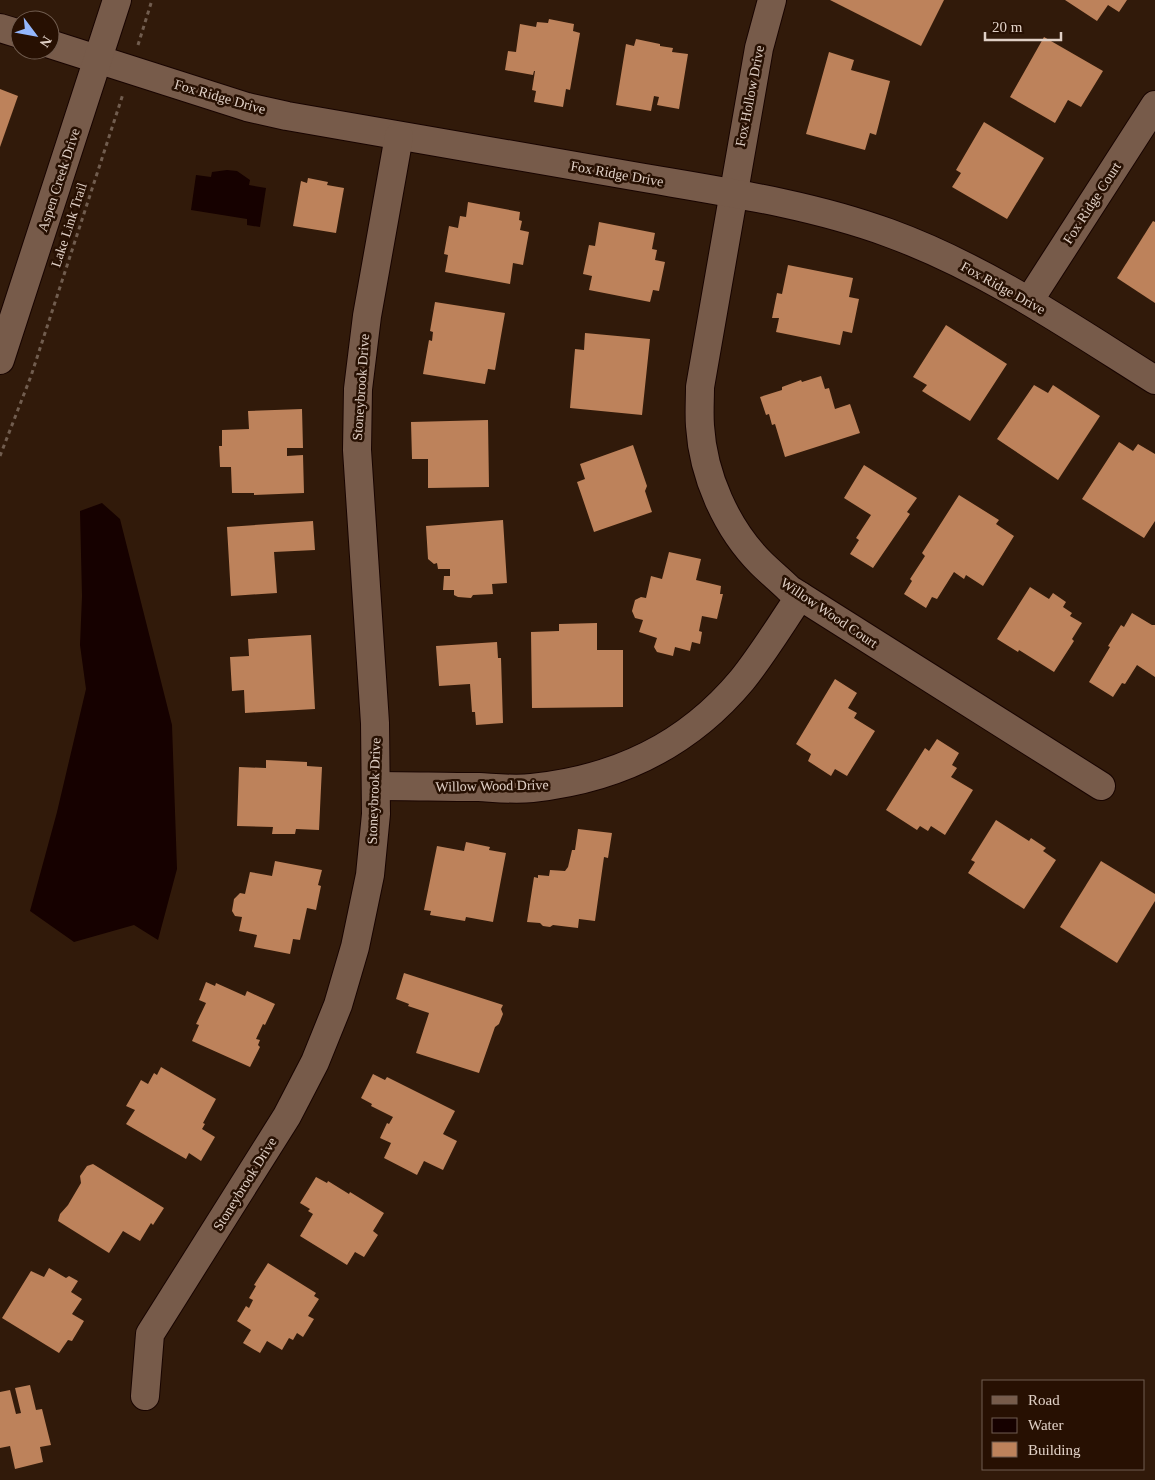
<svg xmlns="http://www.w3.org/2000/svg" width="1155" height="1480" font-family="'Times New Roman',serif">
<style>
.water{fill:#160100}
.building{fill:#bd825b}
.lines{fill:none;stroke-linecap:round;stroke-linejoin:round}
.street-casing{stroke:#180400;stroke-width:30}
.path{stroke:#715d4f;stroke-width:3;stroke-dasharray:4 4;stroke-linecap:butt}
.street{stroke:#775b4a;stroke-width:28}
.labels{text-anchor:middle;dominant-baseline:central;stroke-width:5;stroke-linejoin:round;paint-order:stroke}
.street-label{font-size:14px;fill:#e0d0c6;stroke:#271002}
</style>
<rect width="100%" height="100%" fill="#311a0a"/>
<g class="water">
<polygon points="227,170 237,171 250,180 249,185 266,188 260,227 247,225 247,219 191,210 196,175 211,177 212,172"/>
<polygon points="102,503 120,519 172,725 177,869 158,940 134,925 74,942 30,911 57,812 86,689 80,645 82,596 80,511"/>
</g>
<g class="building">
<polygon points="830,0 944,0 921,46"/>
<polygon points="1065,0 1127,0 1119,12 1108,5 1097,21"/>
<polygon points="549,19 574,24 573,31 580,33 570,90 566,89 563,107 534,102 536,91 532,90 535,71 534,71 533,75 505,70 508,51 516,52 520,24 536,27 537,22 548,23"/>
<polygon points="1044,37 1103,71 1081,107 1068,100 1055,123 1010,97"/>
<polygon points="636,39 660,44 660,46 673,48 672,52 688,54 679,109 657,105 659,97 654,96 651,111 616,105 626,44 634,46"/>
<polygon points="829,52 854,60 851,70 890,81 876,135 870,133 865,150 806,134"/>
<polygon points="0,89 18,96 0,147"/>
<polygon points="984,122 1044,158 1007,219 952,187 961,173 956,170"/>
<polygon points="308,178 328,182 327,185 344,188 336,233 293,226 301,181 307,183"/>
<polygon points="468,202 520,212 519,220 522,221 520,230 529,232 523,265 513,263 510,284 445,272 448,255 444,254 449,226 458,228 460,216 466,217"/>
<polygon points="1153,221 1155,222 1155,303 1117,278"/>
<polygon points="599,222 655,233 652,249 657,250 655,260 665,262 659,291 653,290 650,302 589,290 592,276 583,274 589,245 595,246"/>
<polygon points="788,265 853,278 849,297 859,299 852,333 843,331 840,345 776,332 779,318 772,318 777,293 782,294"/>
<polygon points="435,302 505,313 495,370 488,369 485,384 423,374 429,340 432,341 433,332 430,331"/>
<polygon points="946,325 1007,364 970,421 922,391 927,385 913,377"/>
<polygon points="585,333 650,339 642,415 570,408 575,349 584,350"/>
<polygon points="821,376 825,389 829,388 835,409 850,404 860,433 785,457 775,424 772,425 769,414 766,415 760,397 782,390 782,387 801,380 802,382"/>
<polygon points="1034,385 1048,393 1053,385 1100,416 1058,480 997,439"/>
<polygon points="302,409 303,448 287,448 287,456 303,455 304,493 254,495 254,493 232,493 231,467 220,467 219,446 222,446 222,430 249,429 248,411"/>
<polygon points="488,420 489,487 428,488 428,459 412,459 411,422"/>
<polygon points="1119,442 1133,451 1138,444 1155,454 1155,521 1144,538 1082,499"/>
<polygon points="633,445 647,486 645,491 652,512 594,532 577,482 585,479 580,464"/>
<polygon points="864,465 917,498 907,512 910,514 873,568 850,554 859,540 856,538 871,515 844,498"/>
<polygon points="959,495 999,520 996,524 1014,536 983,586 966,575 964,579 954,572 937,599 932,597 926,608 904,594 912,581 910,579 925,556 922,553"/>
<polygon points="503,520 507,583 492,584 493,594 473,595 471,598 458,597 454,595 454,590 443,590 444,576 450,576 450,569 438,569 437,563 434,564 428,559 426,526"/>
<polygon points="313,521 315,550 274,552 277,593 231,596 227,527"/>
<polygon points="669,552 701,559 696,580 721,586 720,594 723,594 717,619 702,616 699,631 702,632 700,644 692,642 690,651 675,647 673,656 657,652 654,647 657,638 639,632 643,620 635,618 632,611 635,600 641,597 646,598 651,576 662,579"/>
<polygon points="1030,587 1049,599 1053,593 1066,602 1063,607 1072,613 1070,616 1082,623 1072,639 1074,641 1054,672 1019,650 1018,652 997,639"/>
<polygon points="1132,613 1152,625 1155,625 1155,677 1137,665 1125,684 1122,683 1113,697 1089,682 1110,647 1108,646 1121,625 1124,627"/>
<polygon points="597,623 597,650 623,650 623,707 532,708 531,632 559,631 559,624"/>
<polygon points="311,635 315,709 245,713 244,690 232,691 230,657 249,656 248,639"/>
<polygon points="497,642 498,658 501,658 503,723 476,725 475,712 472,712 470,684 439,686 436,646"/>
<polygon points="835,679 857,693 848,708 857,713 854,718 875,731 847,776 835,769 831,776 808,761 811,754 796,744"/>
<polygon points="937,739 959,753 952,765 957,768 951,777 973,790 945,835 931,826 928,831 920,826 917,830 886,810 925,748 929,751"/>
<polygon points="266,760 307,762 307,766 322,767 319,830 296,829 295,834 272,834 273,827 237,826 239,767 266,768"/>
<polygon points="996,820 1029,841 1031,838 1046,848 1043,851 1056,860 1024,909 968,873 975,862 971,860"/>
<polygon points="578,829 612,833 608,858 604,857 595,921 579,919 578,928 553,925 550,927 543,926 540,923 527,922 534,877 538,878 538,875 549,876 550,870 565,871 568,867 572,850 575,850"/>
<polygon points="466,842 490,847 489,850 506,853 493,922 466,917 465,921 430,915 431,911 424,910 437,846 464,851"/>
<polygon points="275,861 322,870 318,885 321,886 316,910 307,908 300,940 293,939 290,954 254,947 257,935 239,931 242,917 235,916 232,911 234,899 240,893 245,894 250,872 272,876"/>
<polygon points="1101,861 1155,894 1155,901 1117,963 1060,927"/>
<polygon points="404,973 503,1005 501,1009 503,1014 499,1024 495,1027 479,1073 416,1053 429,1013 408,1006 409,1004 396,999"/>
<polygon points="206,982 215,986 216,983 245,996 247,991 275,1004 265,1025 263,1024 256,1039 260,1040 258,1045 260,1047 250,1067 192,1041 199,1025 196,1024 206,1003 199,1000"/>
<polygon points="161,1067 216,1099 203,1123 205,1124 202,1129 215,1137 201,1161 189,1153 186,1159 126,1124 135,1110 126,1106 141,1080 148,1084 154,1073 157,1075"/>
<polygon points="373,1074 385,1080 387,1077 455,1111 443,1134 457,1141 443,1170 424,1161 417,1175 384,1158 391,1143 380,1138 387,1123 389,1124 393,1117 371,1106 372,1104 361,1098"/>
<polygon points="93,1164 164,1208 153,1225 151,1223 140,1241 123,1231 109,1253 58,1221 60,1214 68,1205 81,1183 80,1176 87,1166"/>
<polygon points="316,1177 327,1183 328,1181 349,1194 350,1192 384,1213 373,1231 378,1235 364,1257 355,1252 347,1265 300,1236 313,1214 308,1211 310,1209 300,1203"/>
<polygon points="268,1263 316,1293 314,1296 319,1299 308,1316 314,1319 303,1337 297,1333 293,1340 289,1338 282,1350 267,1341 260,1353 243,1343 251,1330 237,1321 246,1306 249,1308 253,1300 249,1298 256,1286 254,1285"/>
<polygon points="49,1268 66,1278 69,1276 78,1281 71,1292 82,1299 72,1314 84,1321 72,1341 68,1340 59,1353 2,1318 31,1271 44,1277"/>
<polygon points="30,1385 36,1410 42,1409 51,1445 40,1447 43,1462 15,1469 10,1446 0,1448 0,1392 10,1390 16,1414 21,1413 15,1388"/>
</g>
<g class="lines">
<g class="street-casing">
<g id="street">
<path d="M772,0L759,48L700,387C700,400 699,413 700,426C703,475 726,528 761,563C770,572 780,580 789,589L1101,786"/>
<polyline points="0,28 20,34"/>
<path d="M50,44L247,107L287,116C402,136 517,156 633,176C719,191 807,203 889,233C985,268 1069,326 1155,380"/>
<polyline points="1029,301 1155,105"/>
<polyline points="0,360 117,0"/>
<path d="M377,786C411,786 445,787 479,787C497,788 515,790 532,788C617,779 687,746 742,680C763,654 781,624 800,596"/>
<polyline points="145,1396 150,1334 287,1116 315,1062 338,1005 355,947 370,875 376,814 375,723 357,450 358,389 367,316 399,136"/>
</g>
</g>
<g class="path">
<polyline points="138,45 152,0"/>
<polyline points="0,456 31,376 123,94"/>
</g>
<use href="#street" class="street"/>
</g>
<g class="labels">
<g class="street-label">
<text transform="translate(750 96) rotate(-79)">Fox Hollow Drive</text>
<text transform="translate(220 97) rotate(16)">Fox Ridge Drive</text>
<text transform="translate(617 174) rotate(10)">Fox Ridge Drive</text>
<text transform="translate(59 180) rotate(-72)">Aspen Creek Drive</text>
<text transform="translate(1092 203) rotate(-57)">Fox Ridge Court</text>
<text transform="translate(69 225) rotate(-72)">Lake Link Trail</text>
<text transform="translate(1003 288) rotate(29)">Fox Ridge Drive</text>
<text transform="translate(361 387) rotate(-86)">Stoneybrook Drive</text>
<text transform="translate(829 613) rotate(34)">Willow Wood Court</text>
<text transform="translate(492 786) rotate(-1)">Willow Wood Drive</text>
<text transform="translate(374 791) rotate(-88)">Stoneybrook Drive</text>
<text transform="translate(245 1184) rotate(-58)">Stoneybrook Drive</text>
</g>
</g>
<rect x="982" y="1380" width="162" height="90" fill="#271002" stroke="#715d50"/>
<rect x="992" y="1396" width="25" height="8" fill="#775b4a" stroke="#715d50"/>
<text x="1028" y="1405" font-size="15" fill="#e0d0c6">Road</text>
<rect x="992" y="1418" width="25" height="15" fill="#160100" stroke="#715d50"/>
<text x="1028" y="1430" font-size="15" fill="#e0d0c6">Water</text>
<rect x="992" y="1442" width="25" height="15" fill="#bd825b" stroke="#715d50"/>
<text x="1028" y="1455" font-size="15" fill="#e0d0c6">Building</text>
<g transform="translate(35 35) rotate(122)"><circle r="24" fill="#271002" stroke="#715d50"/>
<path d="M0-4L9 19L0 12L-9 19Z" fill="#94b7fd"/>
<text y="-8" font-size="14" font-weight="bold" text-anchor="middle" fill="#e0d0c6">N</text>
</g>
<path d="M985 32v8h76v-8" fill="none" stroke="#e0d0c6" stroke-width="2.5"/>
<text x="992" y="32" font-size="15" fill="#e0d0c6" stroke="#271002" stroke-width="4" paint-order="stroke">20 m</text>
</svg>
